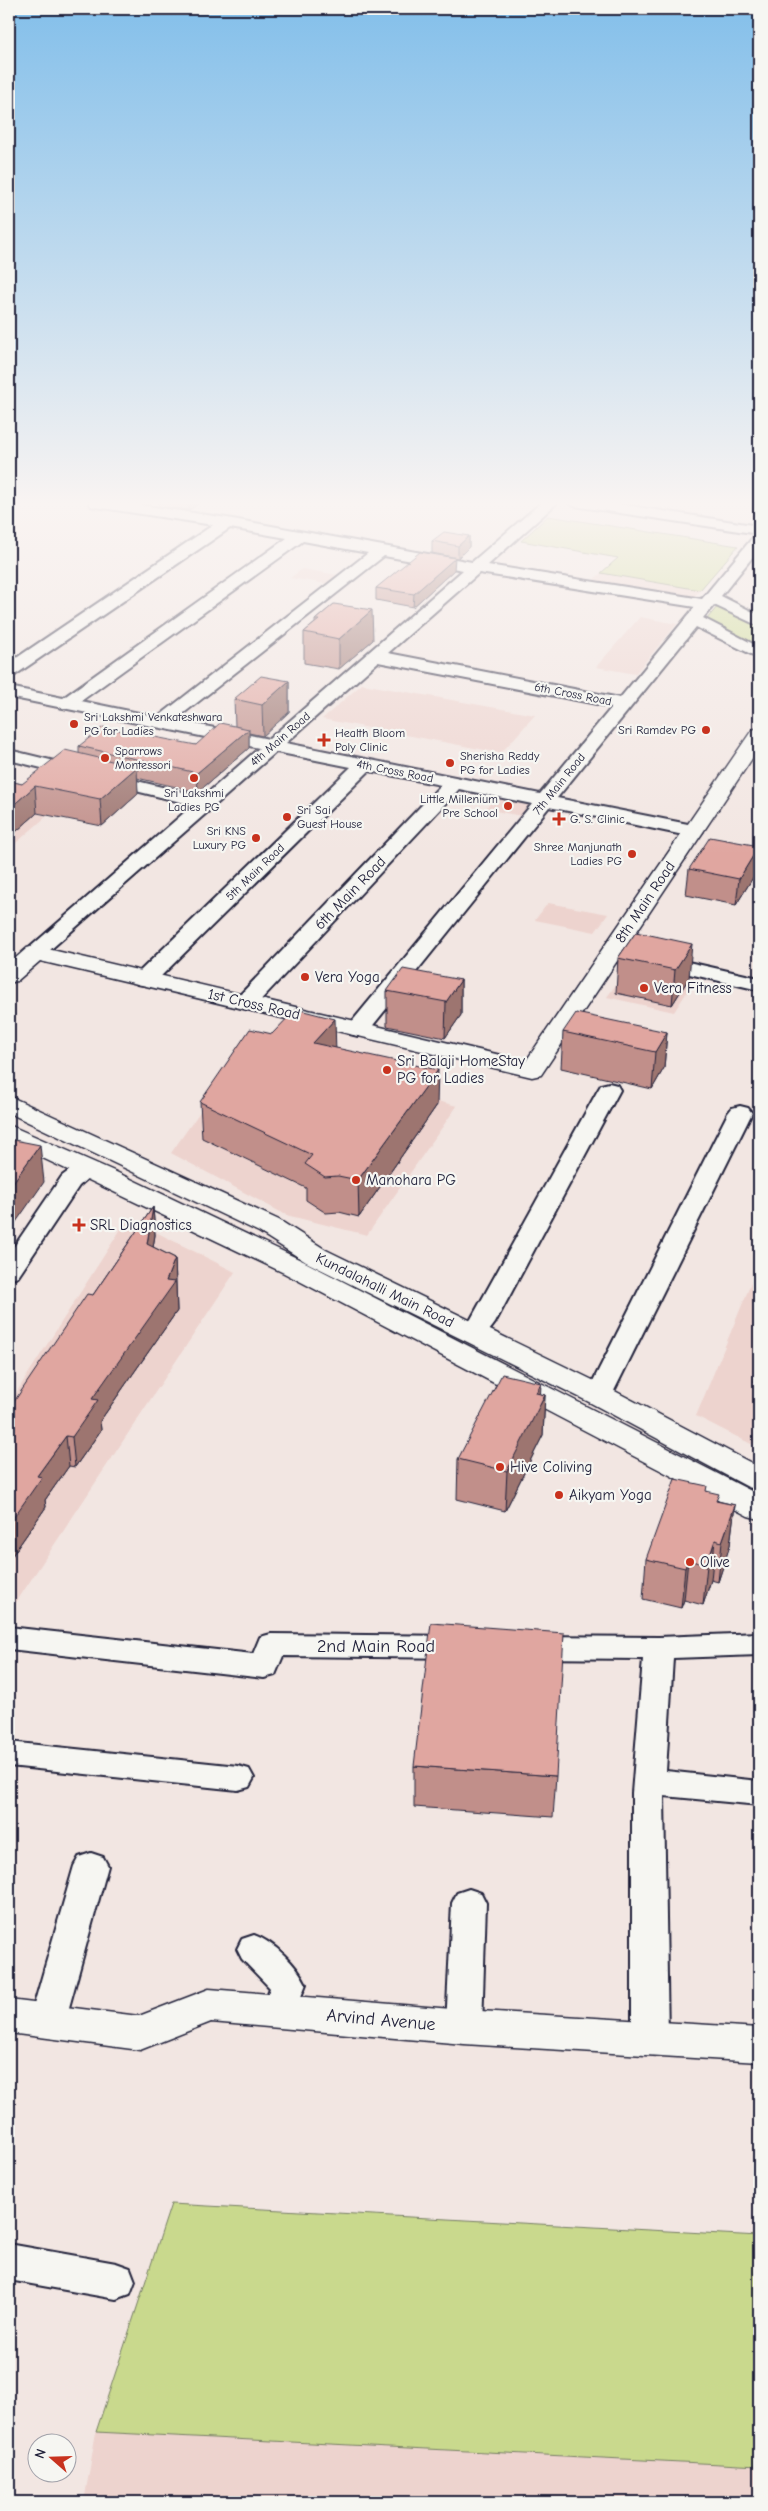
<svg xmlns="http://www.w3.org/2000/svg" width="768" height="2511" font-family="'Comic Neue',sans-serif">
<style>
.built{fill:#edd3ce}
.green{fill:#c9d98d;stroke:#767e64}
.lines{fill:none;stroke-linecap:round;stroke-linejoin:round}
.minor-casing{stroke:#22223b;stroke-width:4}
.tertiary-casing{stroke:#22223b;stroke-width:3}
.primary-casing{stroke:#22223b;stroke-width:3}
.minor{fill:#f6f6f2;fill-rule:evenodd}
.tertiary{fill:#f6f6f2;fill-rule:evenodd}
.primary{fill:#f6f6f2;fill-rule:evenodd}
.wall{fill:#c18f8a;stroke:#22223b}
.shaded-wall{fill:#9d7470;stroke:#22223b}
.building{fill:#e0a6a0;stroke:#22223b}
.poi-dot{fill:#c8321e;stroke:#f6f6f2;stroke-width:2}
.labels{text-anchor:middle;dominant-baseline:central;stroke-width:4.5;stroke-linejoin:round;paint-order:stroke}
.far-street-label{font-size:12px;fill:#22223b;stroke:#f6f6f2}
.far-poi-label{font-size:12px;fill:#22223b;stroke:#f6f6f2;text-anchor:start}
.street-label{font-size:15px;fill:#22223b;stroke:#f6f6f2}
.poi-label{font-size:15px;fill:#22223b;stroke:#f6f6f2;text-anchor:start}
.near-street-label{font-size:18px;fill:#22223b;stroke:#f6f6f2}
</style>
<rect width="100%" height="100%" fill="#f2e6e2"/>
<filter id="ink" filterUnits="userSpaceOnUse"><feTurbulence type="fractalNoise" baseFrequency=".02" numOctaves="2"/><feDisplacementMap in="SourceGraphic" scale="10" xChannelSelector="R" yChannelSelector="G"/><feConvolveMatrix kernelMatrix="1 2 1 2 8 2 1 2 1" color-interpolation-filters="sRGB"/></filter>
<g filter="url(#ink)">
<g class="built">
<polygon points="302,569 338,575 327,584 290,578"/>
<polygon points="601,573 700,590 693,599 591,582"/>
<polygon points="640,617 677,624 635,674 596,667"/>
<polygon points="362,684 446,699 535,715 501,753 322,719"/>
<polygon points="496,797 531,803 521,816 485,809"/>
<polygon points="9,806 47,816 9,849"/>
<polygon points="548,903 608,914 595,932 535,920"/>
<polygon points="631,964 696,978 674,1012 607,997"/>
<polygon points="242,1052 457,1106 367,1235 286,1215 171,1153"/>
<polygon points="128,1218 235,1272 9,1613 9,1404"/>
<polygon points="759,1264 759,1448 696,1416"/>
<polygon points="96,2432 759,2466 759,2502 84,2502"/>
</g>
<g class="green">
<polygon points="548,516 738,546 700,590 601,573 618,558 521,541"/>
<polygon points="718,606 759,627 759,647 706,620"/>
<polygon points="171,2204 759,2236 759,2466 96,2432"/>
</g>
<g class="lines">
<g class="minor-casing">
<g id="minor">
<path d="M89,502H120L227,518L472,562L542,502H558L488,565L702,599L754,536L759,534L574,506L567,502H605L759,526V549L721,596L759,615V626L714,605L703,618L759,647V658L696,627L557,798L693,825L700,827L703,831L700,835L693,837L549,807L366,1034L358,1036L350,1034L347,1029L350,1024L532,804L459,789L254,1007L246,1008L238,1007L235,1002L238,997L441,785L369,771L153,984L145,985L137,984L134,979L137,974L351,767L276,752L42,957L35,959L28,957L25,953L28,949L193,805L9,760V750L203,797L259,748L9,697V687L63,698L287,538L230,528L15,675L9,676V663L213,525L96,507L91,506ZM303,541L368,553L158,717L81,701ZM384,556L463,570L269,739L175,720ZM479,573L695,607L620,698L388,653ZM378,662L612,707L540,794L286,743Z"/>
<polygon points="657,955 759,978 759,990 650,965 646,961 650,957"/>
<path d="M609,1083L617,1085L620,1090L495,1323C486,1336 478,1343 463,1339L459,1333L471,1319L598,1090L601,1085Z"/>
<polygon points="740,1106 748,1108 752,1113 612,1395 609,1401 599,1404 589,1401 586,1395 728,1113 732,1108"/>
<polygon points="86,1162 94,1164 98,1169 79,1186 18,1277 9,1280 9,1254 62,1176 78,1164"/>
<polygon points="9,1627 253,1654 260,1637 271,1634 462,1636 473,1639 477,1647 473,1655 462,1658 283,1656 275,1675 264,1678 9,1649"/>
<polygon points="759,1633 759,1655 673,1658 666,1771 759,1781 759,1805 664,1796 668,2038 663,2049 650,2053 637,2049 632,2038 632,1793 643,1659 529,1658 518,1655 514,1647 518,1639 529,1636 659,1637"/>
<polygon points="9,1742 238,1766 249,1769 254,1778 249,1787 238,1790 9,1766"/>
<polygon points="91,1853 103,1857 108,1866 65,2022 60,2033 47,2037 34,2033 29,2022 74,1866 79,1857"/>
<polygon points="469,1889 481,1893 486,1903 482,2027 477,2038 464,2042 451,2038 446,2027 452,1903 457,1893"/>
<path d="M254,1935C274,1942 297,1965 306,1984L291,2022L279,2026L267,2022L261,2011L270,1988L242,1959L237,1949L242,1939Z"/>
<polygon points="9,2244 116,2263 130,2268 135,2281 130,2294 116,2299 9,2280"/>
</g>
</g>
<g class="tertiary-casing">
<g id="tertiary">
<polygon points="759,728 759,748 541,1075 532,1077 40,961 17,981 9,983 9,964 27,948 35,946 526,1061 752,730"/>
<polygon points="209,1989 464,2010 759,2028 759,2062 464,2044 211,2022 140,2050 9,2033 9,2000 139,2016"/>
</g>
</g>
<g class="primary-casing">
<g id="primary">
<polygon points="9,1096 279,1220 326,1250 609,1388 759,1467 759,1490 748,1487 589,1402 306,1262 259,1232 9,1113"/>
<polygon points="9,1125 114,1171 303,1261 759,1495 759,1519 748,1516 284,1273 9,1142"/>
</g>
</g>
<use href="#minor" class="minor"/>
<use href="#tertiary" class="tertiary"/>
<use href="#primary" class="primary"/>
</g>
<g class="wall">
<polygon points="158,502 201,502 189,510 158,506"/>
<polygon points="469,536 469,547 458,558 432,553 432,541"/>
<polygon points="454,570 413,607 376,600 376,588"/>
<polygon points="334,604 373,640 339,669 304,663 304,632 315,623 315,620"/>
<polygon points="289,681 289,712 263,736 249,733 249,748 198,792 137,778 138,794 102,826 37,813 9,838 9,781 22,784 79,754 79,746 196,745 235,726 234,699"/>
<polygon points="759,846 757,871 736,905 686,895 689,869"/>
<polygon points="636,932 689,978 672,1005 616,993 618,958"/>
<polygon points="461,980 461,1015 445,1038 387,1026 387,991"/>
<polygon points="563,1032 667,1032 664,1068 652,1089 561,1068"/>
<polygon points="336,1048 437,1105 359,1217 339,1212 326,1213 306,1200 306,1188 202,1138 200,1102"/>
<polygon points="153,1207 155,1235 153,1247 175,1258 177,1311 100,1421 101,1430 75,1467 69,1466 45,1500 46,1507 9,1560 9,1409 93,1295"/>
<polygon points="759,1348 759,1383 754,1382 757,1352"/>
<polygon points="541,1394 545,1395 543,1435 505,1511 457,1499 458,1459"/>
<polygon points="707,1491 718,1501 735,1505 730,1545 718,1582 711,1580 703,1605 684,1600 681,1608 643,1599 646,1559"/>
<polygon points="414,1766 556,1776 553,1817 414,1807"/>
</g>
<g class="shaded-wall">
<polygon points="189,502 201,502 189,510"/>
<polygon points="469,536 469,547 458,558 458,546"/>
<polygon points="455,558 454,570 413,607 414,594"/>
<polygon points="372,610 373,640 339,669 339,639"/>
<polygon points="289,681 289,712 263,736 262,705"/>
<polygon points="249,729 249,748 198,792 197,773"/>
<polygon points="137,767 138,794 102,826 100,799"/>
<polygon points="35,786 37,813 9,838 9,809"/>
<polygon points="759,846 757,871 736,905 739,879"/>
<polygon points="692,944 689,978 672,1005 675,970"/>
<polygon points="461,980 461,1015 445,1038 446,1002"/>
<polygon points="335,1019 336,1054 313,1043"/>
<polygon points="667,1032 664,1068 652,1089 655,1052"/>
<polygon points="438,1070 437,1105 359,1217 358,1180"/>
<polygon points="40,1145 44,1182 9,1232 9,1188"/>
<polygon points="153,1207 155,1235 149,1273 147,1244"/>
<polygon points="175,1258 177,1311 100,1421 101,1430 75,1467 72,1437 92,1399 166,1281"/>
<polygon points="541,1383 540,1405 545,1395 543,1435 505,1511 507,1471 536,1393"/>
<polygon points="66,1436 69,1466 45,1500 46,1507 9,1560 9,1524 37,1476"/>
<polygon points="735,1505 730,1545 718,1582 722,1542"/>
<polygon points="715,1540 711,1580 703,1605 707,1565"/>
<polygon points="688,1560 684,1600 681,1608 685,1568"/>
</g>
<g class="building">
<polygon points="444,532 469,536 458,546 432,541"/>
<polygon points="420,552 455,558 414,594 376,588"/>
<polygon points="334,604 372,610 339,639 304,632 319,620 315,620"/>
<polygon points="261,676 289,681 262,705 234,699"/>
<polygon points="220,723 249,729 197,773 79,746 103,727 196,745"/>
<polygon points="65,750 137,767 100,799 35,786 9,809 9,781 22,784"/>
<polygon points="710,837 759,846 739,879 689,869"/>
<polygon points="636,932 692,944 675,970 618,958"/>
<polygon points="403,969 461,980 446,1002 387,991"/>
<polygon points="296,1009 335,1019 313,1043 438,1070 358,1180 338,1176 325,1177 305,1164 312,1155 200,1102 250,1029 272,1034"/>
<polygon points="576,1013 667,1032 655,1052 563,1032"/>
<polygon points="9,1139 40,1145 9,1188"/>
<polygon points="153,1207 147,1244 175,1258 166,1281 175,1282 92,1399 98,1400 72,1437 66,1436 37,1476 42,1477 9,1524 9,1409 87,1294 93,1295"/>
<polygon points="502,1374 541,1383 536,1393 545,1395 507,1471 458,1459"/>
<polygon points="675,1479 707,1486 706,1491 719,1494 716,1501 735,1505 722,1542 715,1540 707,1565 688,1560 685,1568 646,1559"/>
<polygon points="431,1623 564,1633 556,1776 414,1766"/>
</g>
</g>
<linearGradient id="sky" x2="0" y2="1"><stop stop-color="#83bfea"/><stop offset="0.59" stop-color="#f9f4f2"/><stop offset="1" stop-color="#f9f4f2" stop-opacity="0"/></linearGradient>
<rect width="768" height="854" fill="url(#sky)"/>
<g class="poi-dot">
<circle cx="74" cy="724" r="5"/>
<circle cx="706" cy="730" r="5"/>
<path d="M321.5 732.5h5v5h5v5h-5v5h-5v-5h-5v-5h5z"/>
<circle cx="105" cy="758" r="5"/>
<circle cx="450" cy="763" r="5"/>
<circle cx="194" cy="778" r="5"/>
<circle cx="508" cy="806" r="5"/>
<circle cx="287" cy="817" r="5"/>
<path d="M556.5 811.5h5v5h5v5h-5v5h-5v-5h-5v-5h5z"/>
<circle cx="256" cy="838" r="5"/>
<circle cx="632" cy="854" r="5"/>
<circle cx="305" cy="977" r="5"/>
<circle cx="644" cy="988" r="5"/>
<circle cx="387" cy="1070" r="5"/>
<circle cx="356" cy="1180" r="5"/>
<path d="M76.5 1217.5h5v5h5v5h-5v5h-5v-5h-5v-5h5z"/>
<circle cx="500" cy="1467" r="5"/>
<circle cx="559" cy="1495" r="5"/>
<circle cx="690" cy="1562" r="5"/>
</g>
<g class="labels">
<g class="far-street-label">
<text transform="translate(573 694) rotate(11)">6th Cross Road</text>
<text transform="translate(280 739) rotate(-41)">4th Main Road</text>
<text transform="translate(395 771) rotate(11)">4th Cross Road</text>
<text transform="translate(559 784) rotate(-51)">7th Main Road</text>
<text transform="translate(255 872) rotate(-44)">5th Main Road</text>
</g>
<g class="far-poi-label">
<text x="84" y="717">Sri Lakshmi Venkateshwara<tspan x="84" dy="14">PG for Ladies</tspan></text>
<text x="696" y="730" text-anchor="end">Sri Ramdev PG</text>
<text x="335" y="733">Health Bloom<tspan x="335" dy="14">Poly Clinic</tspan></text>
<text x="115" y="751">Sparrows<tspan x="115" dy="14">Montessori</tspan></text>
<text x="460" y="756">Sherisha Reddy<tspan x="460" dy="14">PG for Ladies</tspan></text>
<text x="194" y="793" text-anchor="middle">Sri Lakshmi<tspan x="194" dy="14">Ladies PG</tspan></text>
<text x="498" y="799" text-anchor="end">Little Millenium<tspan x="498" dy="14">Pre School</tspan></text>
<text x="297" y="810">Sri Sai<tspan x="297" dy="14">Guest House</tspan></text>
<text x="570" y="819">G. S. Clinic</text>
<text x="246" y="831" text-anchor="end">Sri KNS<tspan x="246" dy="14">Luxury PG</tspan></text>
<text x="622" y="847" text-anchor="end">Shree Manjunath<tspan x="622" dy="14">Ladies PG</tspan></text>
</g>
<g class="street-label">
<text transform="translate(350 893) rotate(-46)">6th Main Road</text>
<text transform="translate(645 902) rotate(-56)">8th Main Road</text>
<text transform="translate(254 1004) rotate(13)">1st Cross Road</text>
<text transform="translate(385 1290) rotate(26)">Kundalahalli Main Road</text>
</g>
<g class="poi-label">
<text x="315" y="977">Vera Yoga</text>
<text x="654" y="988">Vera Fitness</text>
<text x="397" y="1061">Sri Balaji HomeStay<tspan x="397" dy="17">PG for Ladies</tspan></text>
<text x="366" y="1180">Manohara PG</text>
<text x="90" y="1225">SRL Diagnostics</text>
<text x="510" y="1467">Hive Coliving</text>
<text x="569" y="1495">Aikyam Yoga</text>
<text x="700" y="1562">Olive</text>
</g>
<g class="near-street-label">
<text x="376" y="1646">2nd Main Road</text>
<text transform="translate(381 2020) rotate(5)">Arvind Avenue</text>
</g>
</g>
<rect width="768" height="2511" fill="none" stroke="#f6f6f2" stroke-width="30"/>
<rect x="15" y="15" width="738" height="2481" fill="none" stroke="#22223b" stroke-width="2" filter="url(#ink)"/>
<g transform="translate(52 2458) rotate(290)"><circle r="24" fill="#f6f6f2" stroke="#a1a1a9"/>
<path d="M0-4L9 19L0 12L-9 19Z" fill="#c8321e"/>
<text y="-8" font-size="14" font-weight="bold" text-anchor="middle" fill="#22223b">N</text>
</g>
</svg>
